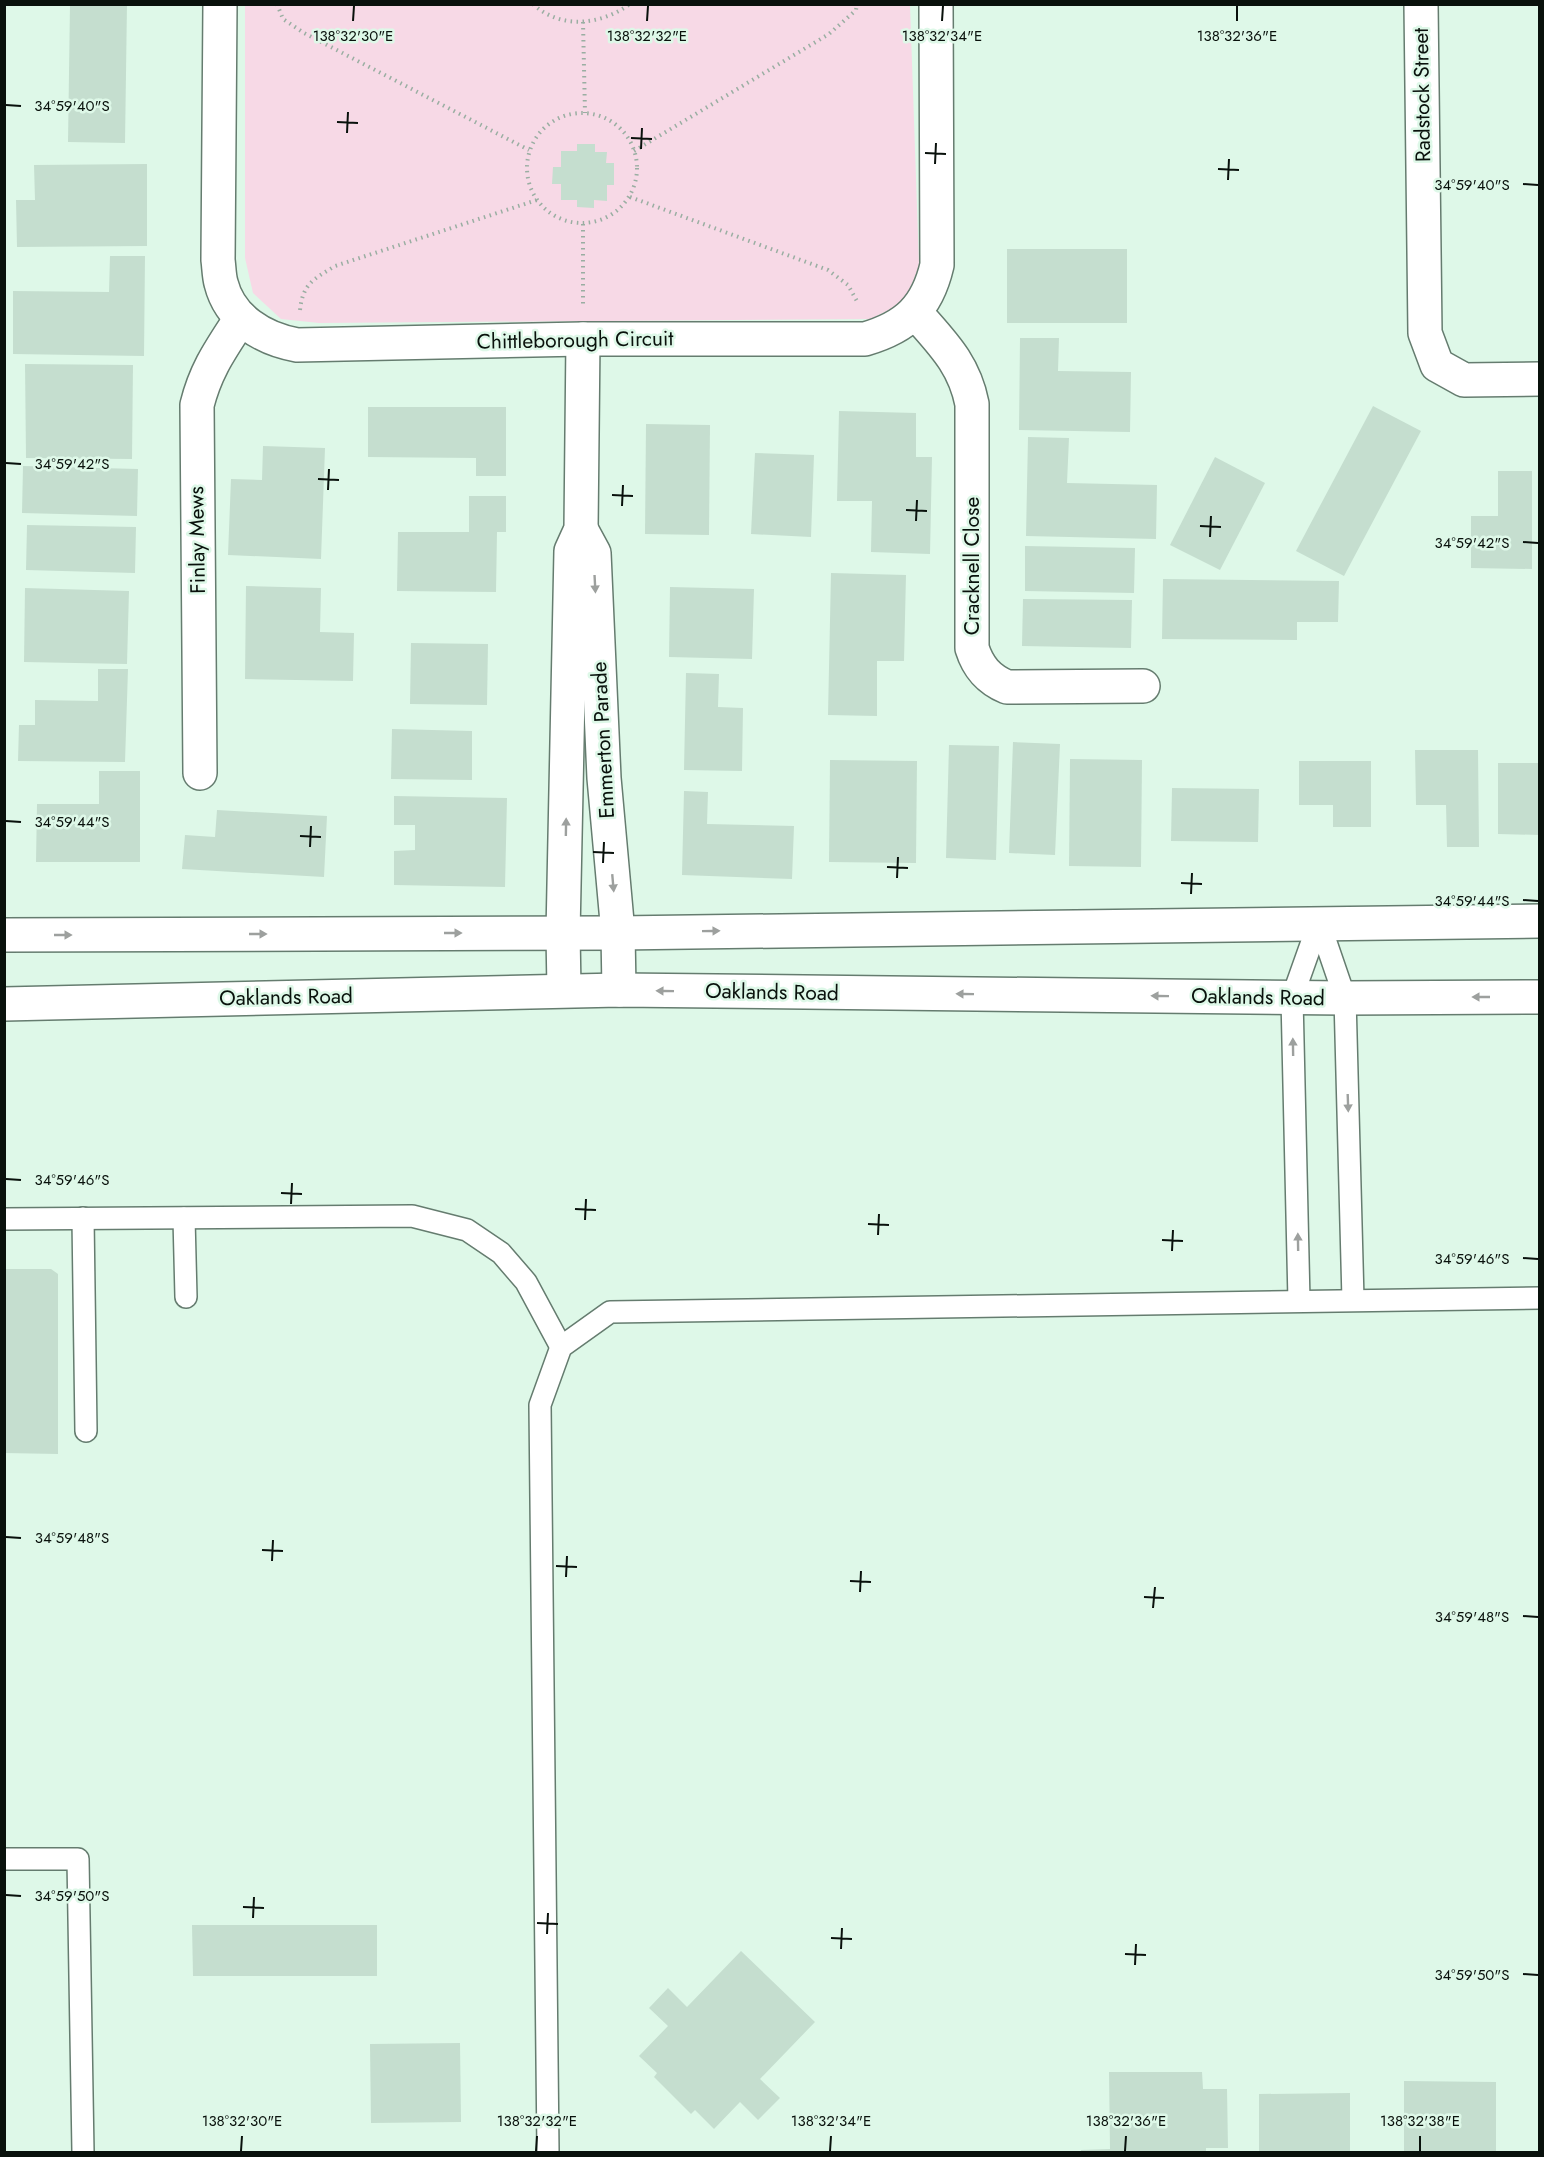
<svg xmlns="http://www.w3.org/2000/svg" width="1544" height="2157" font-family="Jost,sans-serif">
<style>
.green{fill:#f7d9e6}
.building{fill:#c5decf}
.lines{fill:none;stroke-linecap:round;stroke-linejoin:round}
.lane-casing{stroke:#657c6f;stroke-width:24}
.street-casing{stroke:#657c6f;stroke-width:36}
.secondary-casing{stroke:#657c6f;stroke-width:36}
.path{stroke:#9aaea2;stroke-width:4;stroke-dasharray:1.5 4.5;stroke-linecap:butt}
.lane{stroke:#fff;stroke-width:21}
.street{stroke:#fff;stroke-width:33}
.secondary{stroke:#fff;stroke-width:33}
.oneway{fill:#9da09e}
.ticks{fill:none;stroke:#09110c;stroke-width:2}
.labels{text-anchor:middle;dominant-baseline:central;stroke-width:5;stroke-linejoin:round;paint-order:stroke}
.street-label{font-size:21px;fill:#09110c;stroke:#def8e8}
.ticks-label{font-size:15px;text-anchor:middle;fill:#09110c;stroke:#def8e8;stroke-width:5;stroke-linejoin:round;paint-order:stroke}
</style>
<rect width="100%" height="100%" fill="#def8e8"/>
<path class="green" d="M245,5H910L919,265C907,300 903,304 870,319L319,323L281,319L253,293L245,258Z"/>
<g class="building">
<polygon points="70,4 127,4 125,143 68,142"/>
<polygon points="577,144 595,144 595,152 607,152 606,163 614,163 614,185 607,185 607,201 594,200 594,208 577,207 577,200 561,200 561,184 552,184 553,167 561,167 561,151 577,151"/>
<polygon points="147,164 147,246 17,247 16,200 35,200 34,165"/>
<rect x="1007" y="249" width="120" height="74"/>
<polygon points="110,256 145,256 144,356 13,354 13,291 109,292"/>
<polygon points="1020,338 1059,338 1058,371 1131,372 1130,432 1019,430"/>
<polygon points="25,364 133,365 132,459 26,458"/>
<polygon points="1373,406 1421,431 1344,576 1296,551"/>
<polygon points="368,407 506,407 506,476 476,476 476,458 368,457"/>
<polygon points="839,411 916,413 916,457 932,457 930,554 871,552 872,501 837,501"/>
<polygon points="646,424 710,425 709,535 645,534"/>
<polygon points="1028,437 1069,438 1067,483 1157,485 1156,539 1026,536"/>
<polygon points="263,446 325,448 321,559 228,555 231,479 262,480"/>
<polygon points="755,453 814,455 811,537 751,534"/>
<polygon points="1215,457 1265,483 1220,570 1170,545"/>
<polygon points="23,466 138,469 137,516 22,513"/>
<polygon points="1498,471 1532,471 1532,569 1471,568 1471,516 1498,516"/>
<polygon points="469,496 506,496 506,532 497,532 496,592 397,591 398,532 469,532"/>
<polygon points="27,525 136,527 135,573 26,570"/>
<polygon points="1025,546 1135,548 1134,593 1025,591"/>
<polygon points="831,573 906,575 904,661 877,661 877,716 828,715"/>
<polygon points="1163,579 1339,581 1338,622 1297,622 1297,640 1162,639"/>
<polygon points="246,586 321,588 320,632 354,633 353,681 245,679"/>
<polygon points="670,587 754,589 752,659 669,657"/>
<polygon points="25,588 129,591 127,664 24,662"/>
<polygon points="1023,599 1132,600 1131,648 1022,646"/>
<polygon points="411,643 488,644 487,705 410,704"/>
<polygon points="98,669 128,669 125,762 18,761 19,725 35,725 35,700 98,701"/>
<polygon points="686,673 719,674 718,707 743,708 742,771 684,770"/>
<polygon points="392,729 472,731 472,780 391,779"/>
<polygon points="1013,742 1060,744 1055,855 1009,853"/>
<polygon points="949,745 999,746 996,860 946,858"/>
<polygon points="1415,750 1478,750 1479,847 1447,847 1446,805 1416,805"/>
<polygon points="1070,759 1142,760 1141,867 1069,866"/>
<polygon points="830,760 917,761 916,863 829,862"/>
<polygon points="1299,761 1371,761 1371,827 1333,827 1333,805 1299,805"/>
<polygon points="1498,763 1540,763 1540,835 1498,834"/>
<polygon points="99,771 140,771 140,862 36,862 37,804 99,804"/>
<polygon points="1172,788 1259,789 1258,842 1171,841"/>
<polygon points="684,791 708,792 707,824 794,826 792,879 682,875"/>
<polygon points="394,796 507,798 505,887 394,885 394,851 415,850 415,825 394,825"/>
<polygon points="217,810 327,816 324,877 182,869 185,835 215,837"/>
<polygon points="4,1269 51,1269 58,1274 58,1454 4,1453"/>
<polygon points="192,1925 377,1925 377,1976 193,1976"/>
<polygon points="741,1951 815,2022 760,2079 780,2098 758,2120 740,2102 714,2129 695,2110 691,2114 654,2077 657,2073 639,2056 668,2026 649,2008 668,1988 687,2007"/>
<polygon points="460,2043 461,2122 371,2123 370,2044"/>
<polygon points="1109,2072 1202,2072 1203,2089 1227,2089 1228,2148 1206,2148 1206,2152 1081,2152 1081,2150 1110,2149"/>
<polygon points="1404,2081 1496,2082 1496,2152 1404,2152"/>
<polygon points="1350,2093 1350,2152 1259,2152 1259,2094"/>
</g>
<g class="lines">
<g class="lane-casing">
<g id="lane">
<polyline points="1319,922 1345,998 1353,1300"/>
<polyline points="83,1218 86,1431"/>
<polyline points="184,1218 186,1297"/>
<polyline points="4,1219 412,1216 467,1230 501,1253 526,1282 561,1347"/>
<polyline points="1299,1301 1292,998 1319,922"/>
<polyline points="4,1859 78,1859 83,2152"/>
<polyline points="548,2152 540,1405 561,1347 610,1312 1540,1298"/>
</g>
</g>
<g class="street-casing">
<g id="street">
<path d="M220,4L218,260C219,267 219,276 221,283C230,319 263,339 297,345L583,339H865C906,327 927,308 937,265L936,4"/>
<polyline points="1421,4 1425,333 1437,365 1464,380 1540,379"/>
<path d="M915,312C941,342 964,363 972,404V648C978,667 988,679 1007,687L1143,686"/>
<polyline points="581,529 594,553 604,778 618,933 619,990"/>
<path d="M200,773L197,405C206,369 221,349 241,318"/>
<polyline points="564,990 563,933 571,551 581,529 583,339"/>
</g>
</g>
<g class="secondary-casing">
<g id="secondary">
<polyline points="4,935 618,933 1540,921"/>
<polyline points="4,1004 619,990 1345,998 1540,997"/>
</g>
</g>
<g class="path">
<polyline points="277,4 283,19 304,33 529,150"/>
<path d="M533,4C561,30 601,25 630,4"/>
<polyline points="583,22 585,113"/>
<circle cx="582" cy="168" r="55"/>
<polyline points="634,151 829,34 856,10 857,4"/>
<polyline points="630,197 828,270 848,285 858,303"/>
<polyline points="583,224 583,304"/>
<path d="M300,310C303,283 314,279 335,266L537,200"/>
</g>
<use href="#lane" class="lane"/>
<use href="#street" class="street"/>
<use href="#secondary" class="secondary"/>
</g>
<defs><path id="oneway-solid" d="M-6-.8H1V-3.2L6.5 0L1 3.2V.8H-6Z" transform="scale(1.5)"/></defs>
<g class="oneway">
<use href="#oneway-solid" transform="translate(595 584) rotate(87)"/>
<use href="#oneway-solid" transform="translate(566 827) rotate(-89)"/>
<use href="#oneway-solid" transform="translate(613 883) rotate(85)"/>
<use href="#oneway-solid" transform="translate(711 931) rotate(-1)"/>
<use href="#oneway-solid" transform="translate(453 933)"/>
<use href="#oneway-solid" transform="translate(258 934)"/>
<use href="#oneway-solid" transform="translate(63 935)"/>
<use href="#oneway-solid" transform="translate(665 991) rotate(-179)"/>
<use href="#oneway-solid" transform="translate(965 994) rotate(-179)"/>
<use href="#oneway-solid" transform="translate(1160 996) rotate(-179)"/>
<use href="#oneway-solid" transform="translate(1481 997) rotate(180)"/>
<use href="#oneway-solid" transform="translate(1293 1047) rotate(-91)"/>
<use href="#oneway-solid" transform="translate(1348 1103) rotate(88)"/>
<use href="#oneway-solid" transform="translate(1298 1242) rotate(-91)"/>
</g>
<path class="ticks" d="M353,21L354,6M647,21L648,6M942,21L943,6M1237,21V6M6,105L21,106M337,122L358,123M347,133L348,112M631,138L652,139M641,149L642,128M925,153L946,154M935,164L936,143M1218,169L1239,170M1228,180L1229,159M1523,184L1538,185M6,463L21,464M318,479L339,480M328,490L329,469M612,495L633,496M622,506L623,485M906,510L927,511M916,521L917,500M1200,526L1221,527M1210,537L1211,516M1523,542L1538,543M6,821L21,822M300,836L321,837M310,847L311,826M593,852L614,853M603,863L604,842M887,867L908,868M897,878L898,857M1181,883L1202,884M1191,894L1192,873M1523,900L1538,901M6,1179L21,1180M281,1193L302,1194M291,1204L292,1183M575,1209L596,1210M585,1220L586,1199M868,1224L889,1225M878,1235L879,1214M1162,1240L1183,1241M1172,1251L1173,1230M1523,1258L1538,1259M6,1537L21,1538M262,1550L283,1551M272,1561L273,1540M556,1566L577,1567M566,1577L567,1556M850,1581L871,1582M860,1592L861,1571M1144,1597L1164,1598M1153,1608L1155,1587M1523,1616L1538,1617M6,1895L21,1896M243,1907L264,1908M253,1918L254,1897M537,1923L558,1924M547,1934L548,1913M831,1938L852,1939M841,1949L842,1928M1125,1954L1146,1955M1135,1965L1136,1944M1523,1974L1538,1975M241,2151L242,2136M536,2151L537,2136M830,2151L831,2136M1125,2151L1126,2136M1420,2151V2136"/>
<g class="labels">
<g class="street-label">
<text transform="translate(1422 95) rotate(-91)">Radstock Street</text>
<text transform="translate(575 340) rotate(-1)">Chittleborough Circuit</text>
<text transform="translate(197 540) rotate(-91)">Finlay Mews</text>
<text transform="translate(972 566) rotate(-90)">Cracknell Close</text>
<text transform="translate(603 740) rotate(-93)">Emmerton Parade</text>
<text transform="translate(772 992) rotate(1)">Oaklands Road</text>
<text transform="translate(286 997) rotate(-1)">Oaklands Road</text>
<text transform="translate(1258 997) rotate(1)">Oaklands Road</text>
</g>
</g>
<g class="ticks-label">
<text x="353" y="41">138°32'30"E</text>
<text x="647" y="41">138°32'32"E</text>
<text x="942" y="41">138°32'34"E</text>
<text x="1237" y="41">138°32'36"E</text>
<text x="72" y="111">34°59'40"S</text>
<text x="1472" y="190">34°59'40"S</text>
<text x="72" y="469">34°59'42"S</text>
<text x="1472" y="548">34°59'42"S</text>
<text x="72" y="827">34°59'44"S</text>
<text x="1472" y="906">34°59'44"S</text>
<text x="72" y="1185">34°59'46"S</text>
<text x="1472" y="1264">34°59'46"S</text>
<text x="72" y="1543">34°59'48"S</text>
<text x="1472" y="1622">34°59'48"S</text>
<text x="72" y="1901">34°59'50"S</text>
<text x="1472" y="1980">34°59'50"S</text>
<text x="242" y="2126">138°32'30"E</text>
<text x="537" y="2126">138°32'32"E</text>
<text x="831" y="2126">138°32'34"E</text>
<text x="1126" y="2126">138°32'36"E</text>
<text x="1420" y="2126">138°32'38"E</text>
</g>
<rect width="1544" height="2157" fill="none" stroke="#09110c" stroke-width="12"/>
</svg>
